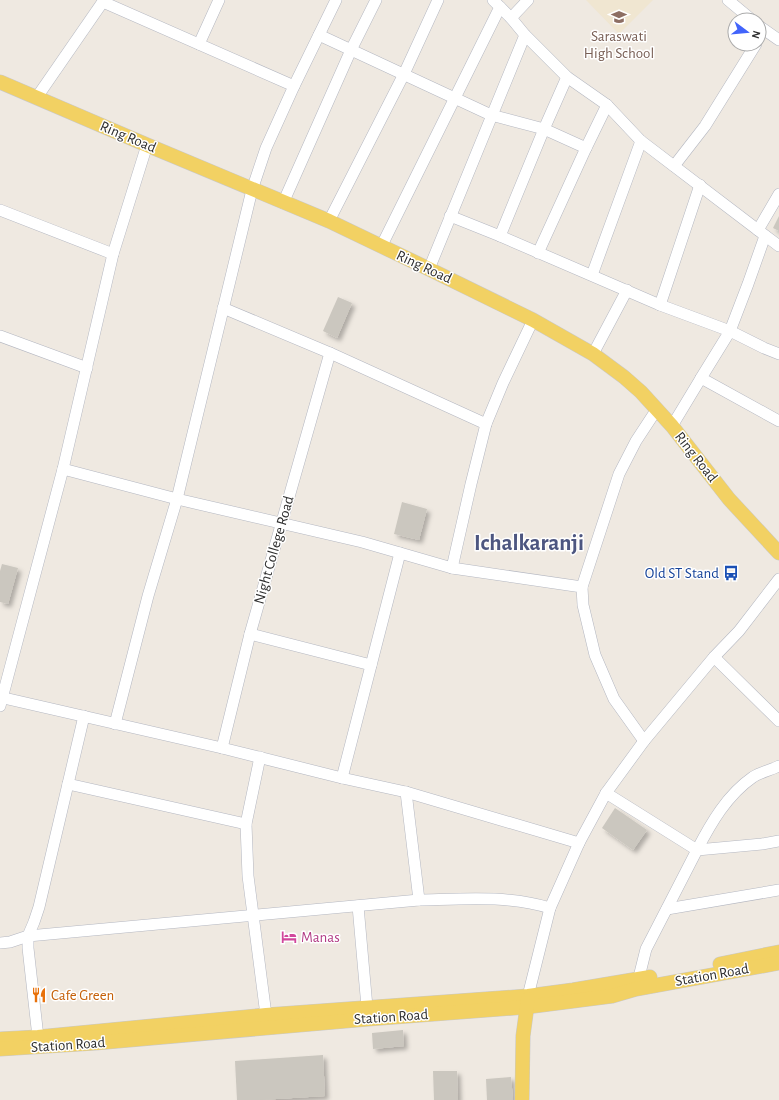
<svg xmlns="http://www.w3.org/2000/svg" width="779" height="1100" font-family="'Alegreya Sans',sans-serif">
<style>
.education{fill:#f0e6d1}
.building{fill:#cbc7bf;filter:url(#shadow)}
.lines{fill:none;stroke-linecap:round;stroke-linejoin:round}
.minor-casing{stroke:#b4b7c1;stroke-width:12}
.major-casing{stroke:#c9c9c9;stroke-width:15}
.minor{stroke:#fff;stroke-width:11}
.major{stroke:#f2d163;stroke-width:14}
.labels{text-anchor:middle;dominant-baseline:central;stroke-width:3;stroke-linejoin:round;paint-order:stroke}
.education-label{font-size:15px;fill:#785e54;stroke:#fff}
.street-label{font-size:15px;fill:#2e2e2e;stroke:#fff}
.transit-label{font-size:15px;fill:#164399;stroke:#fff;text-anchor:end}
.hotel-label{font-size:15px;fill:#b23c85;stroke:#fff;text-anchor:start}
.food-label{font-size:15px;fill:#c56008;stroke:#fff;text-anchor:start}
.town-label{font-size:23px;font-weight:bold;fill:#4d5680;stroke:#fff}
</style>
<defs>
<filter id="shadow"><feDropShadow dx="3.5" dy="3.5" stdDeviation="2" flood-color="#0004"/></filter>
</defs>
<rect width="100%" height="100%" fill="#efe9e1"/>
<polygon class="education" points="586,0 653,0 619,34"/>
<g class="building">
<polygon points="779,216 779,231 773,228"/>
<polygon points="338,297 352,303 337,338 323,331"/>
<polygon points="402,502 427,509 419,540 394,534"/>
<polygon points="2,564 18,568 8,604 0,602 0,571"/>
<polygon points="615,808 647,830 633,850 602,828"/>
<polygon points="403,1030 404,1046 373,1049 372,1033"/>
<polygon points="323,1055 325,1096 260,1100 237,1100 235,1061"/>
<polygon points="433,1071 457,1071 458,1100 434,1100"/>
<polygon points="511,1077 513,1100 487,1100 486,1079"/>
</g>
<g class="lines">
<g class="minor-casing">
<g id="minor">
<polyline points="728,0 752,20"/>
<polyline points="103,2 294,86"/>
<polyline points="500,7 511,18 525,35 567,77 607,105 641,141 779,246"/>
<polyline points="511,18 528,0"/>
<polyline points="759,26 779,40"/>
<polyline points="319,35 491,115 544,129 586,148"/>
<polyline points="199,44 219,0"/>
<polyline points="37,97 104,0"/>
<polyline points="674,166 705,126 756,44"/>
<polyline points="700,185 660,305 730,331 764,348 779,354"/>
<polyline points="283,203 351,50 376,0"/>
<polyline points="0,210 113,254"/>
<polyline points="450,216 500,236 660,305"/>
<polyline points="329,221 404,74 438,0"/>
<polyline points="758,230 779,194"/>
<polyline points="500,236 544,129 567,77"/>
<polyline points="765,236 748,284 730,331 701,378 779,421"/>
<polyline points="381,247 500,7 493,0"/>
<polyline points="538,253 586,148 607,105"/>
<polyline points="429,269 525,35"/>
<polyline points="592,275 641,141"/>
<polyline points="223,308 330,353 486,424"/>
<polyline points="0,336 87,368"/>
<polyline points="593,354 627,290"/>
<polyline points="672,426 701,378"/>
<polyline points="63,469 113,254 147,145"/>
<polyline points="452,568 471,484 486,424 503,383 533,320"/>
<polyline points="582,587 619,474 636,441 657,409"/>
<polyline points="250,634 371,665"/>
<polyline points="714,657 779,721"/>
<polyline points="0,697 222,748 342,778 406,792 579,843"/>
<polyline points="0,706 63,469 177,499 362,542 452,568 582,587 583,605 595,655 614,699 644,741"/>
<polyline points="115,724 148,596 177,499 252,190 266,148 294,86 336,0"/>
<polyline points="222,748 250,634 330,353"/>
<polyline points="260,757 246,824 248,876 266,1015"/>
<polyline points="342,778 400,553"/>
<polyline points="68,784 246,824"/>
<path d="M406,792L419,900C463,899 508,895 550,908"/>
<path d="M606,793L697,850C711,823 727,795 753,777C761,772 771,770 779,766"/>
<polyline points="358,906 367,1007"/>
<polyline points="667,909 779,890"/>
<polyline points="0,943 10,942 28,936 419,900"/>
<polyline points="637,985 646,949 697,850 762,844 779,841"/>
<polyline points="528,996 550,908 579,843 606,793 644,741 714,657 739,631 779,579"/>
<polyline points="38,1037 28,948 28,936 34,922 39,907 84,716"/>
</g>
</g>
<g class="major-casing">
<g id="major">
<polyline points="0,82 147,145 329,221 429,269 533,320 593,354 624,377 641,392 672,426 729,499 779,553"/>
<polyline points="720,964 779,952"/>
<polyline points="0,1039 38,1037 266,1015 528,996 573,990 650,977"/>
<polyline points="0,1049 95,1043 368,1019 526,1007 612,996 636,989 779,963"/>
<polyline points="522,1100 523,1036 528,999"/>
</g>
</g>
<use href="#minor" class="minor"/>
<use href="#major" class="major"/>
</g>
<defs>
<g id="school-bare" transform="scale(1.2)"><path d="M0-5L7-2L0 1L-7-2ZM-4 1L0 2.5L4 1V4Q0 6-4 4Z" fill="#8d6e63" stroke="#fff" stroke-width="2.5" paint-order="stroke"/></g>
<g id="bus-bare" transform="scale(1.2)"><path d="M-5-6H5V4H4V6H2V4H-2V6H-4V4H-5ZM-3.5-4V0h7V-4ZM-3.5 1.2v1.5H-2V1.2ZM2 1.2v1.5H3.5V1.2Z" fill="#1a4fb4" stroke="#fff" stroke-width="2.5" paint-order="stroke"/></g>
<g id="hotel-bare" transform="scale(1.2)"><path d="M-6-4.5h1.5V1H6V5H4.5V3h-9V5H-6ZM-4 0a1.8 1.8 0 1 1 3.6 0ZM.5 0V-2.5h3Q6-2.5 6 0Z" fill="#d1479c" stroke="#fff" stroke-width="2.5" paint-order="stroke"/></g>
<g id="restaurant-bare" transform="scale(1.2)"><path d="M-5-6h1v4h1v-4h1v4h1v-4h1v5L-1.5 .5V6h-2V.5L-5-1ZM5-6V6H3V1.5H1.5Q1.5-4 5-6Z" fill="#e8710a" stroke="#fff" stroke-width="2.5" paint-order="stroke"/></g>
</defs>
<g fill-rule="evenodd">
<use href="#school-bare" x="619" y="17"/>
<use href="#bus-bare" x="731" y="573"/>
<use href="#hotel-bare" x="289" y="937"/>
<use href="#restaurant-bare" x="39" y="995"/>
</g>
<g class="labels">
<g class="education-label">
<text x="619" y="36">Saraswati<tspan x="619" dy="17">High School</tspan></text>
</g>
<g class="street-label">
<text transform="translate(128 137) rotate(23)">Ring Road</text>
<text transform="translate(424 267) rotate(25)">Ring Road</text>
<text transform="translate(696 457) rotate(52)">Ring Road</text>
<text transform="translate(274 550) rotate(-74)">Night College Road</text>
<text transform="translate(712 975) rotate(-10)">Station Road</text>
<text transform="translate(391 1017) rotate(-4)">Station Road</text>
<text transform="translate(68 1045) rotate(-4)">Station Road</text>
</g>
<g class="transit-label">
<text x="719" y="573">Old ST Stand</text>
</g>
<g class="hotel-label">
<text x="301" y="937">Manas</text>
</g>
<g class="food-label">
<text x="51" y="995">Cafe Green</text>
</g>
<g class="town-label">
<text x="529" y="543">Ichalkaranji</text>
</g>
</g>
<g transform="translate(747 32) rotate(106)"><circle r="19" fill="#ffffff" stroke="#ababab"/>
<path d="M0-3L7 15L0 10L-7 15Z" fill="#4264fb"/>
<text y="-6" font-size="11" font-weight="bold" text-anchor="middle" fill="#2e2e2e">N</text>
</g>
</svg>
